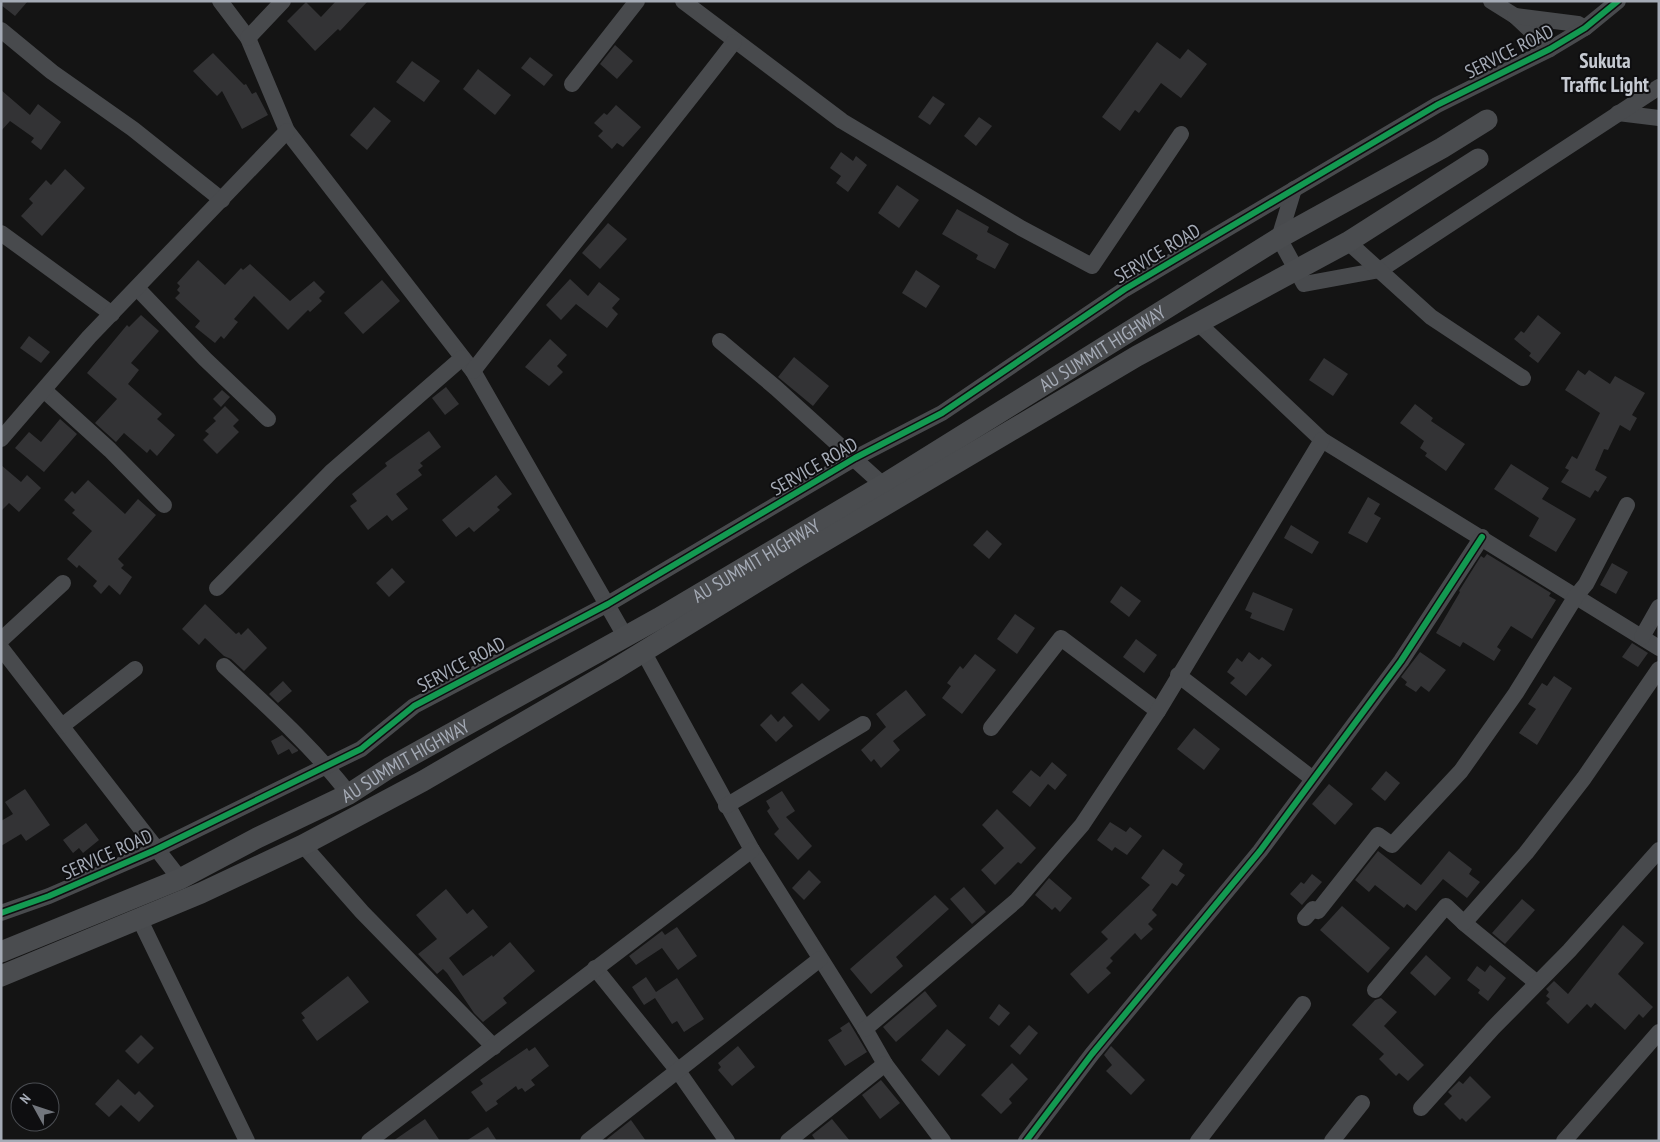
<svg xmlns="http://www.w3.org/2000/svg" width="1660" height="1142" font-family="'PT Sans Narrow',sans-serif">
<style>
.building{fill:#333335}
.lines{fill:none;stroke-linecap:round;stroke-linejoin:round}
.minor{stroke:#484a4d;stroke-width:16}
.major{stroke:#4a4c4f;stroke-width:21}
.cycleway-casing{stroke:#0e0e10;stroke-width:9}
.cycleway{stroke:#139951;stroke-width:6}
.labels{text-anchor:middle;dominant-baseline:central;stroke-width:4;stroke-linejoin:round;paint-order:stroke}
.street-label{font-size:19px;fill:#a5abb6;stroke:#0e0e10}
.quarter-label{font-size:21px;font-weight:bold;fill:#c6cad2;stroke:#0e0e10}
</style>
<rect width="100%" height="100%" fill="#141414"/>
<g class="building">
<polygon points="1,1 28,1 15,16 1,5"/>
<polygon points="336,1 368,1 340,31 338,29 315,51 287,21 306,2 321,17"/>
<polygon points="1157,42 1180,59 1188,49 1207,64 1181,98 1161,83 1139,113 1135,110 1120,131 1102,117"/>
<polygon points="615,45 633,61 617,79 600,64"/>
<polygon points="213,53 244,85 246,84 252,94 256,92 268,115 242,129 222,91 217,96 193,71"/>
<polygon points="530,57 553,75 544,86 521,68"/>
<polygon points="412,61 440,81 424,102 396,82"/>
<polygon points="478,69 511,95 495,115 463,89"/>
<polygon points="1,90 30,115 38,104 61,122 41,150 31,142 34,138 10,121 1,131"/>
<polygon points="933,96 945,104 930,125 918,117"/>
<polygon points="616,105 641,127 623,147 617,143 612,149 598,136 603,131 594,123 604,113 607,115"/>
<polygon points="374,107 391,121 367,150 350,135"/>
<polygon points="979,117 992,126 976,146 964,136"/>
<polygon points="841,152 853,161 856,156 867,165 848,192 836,183 841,176 830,168"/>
<polygon points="65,169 85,188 42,236 21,216 33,203 29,199 46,180 51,185"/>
<polygon points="897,185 919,200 899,228 878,213"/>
<polygon points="957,209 989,227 987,232 1009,244 995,269 976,259 978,255 942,234"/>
<polygon points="608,223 627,239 600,269 582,253"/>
<polygon points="198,260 225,285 241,268 243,270 250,264 290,301 314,281 325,292 319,298 322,301 310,312 308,310 288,330 254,296 234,319 238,322 224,339 221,336 215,343 195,327 200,321 175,298 180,293 177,290 180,286 177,283"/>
<polygon points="916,270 940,286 926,308 902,293"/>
<polygon points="570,279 588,296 599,282 620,299 612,308 618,314 607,328 576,304 561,320 546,305"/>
<polygon points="382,280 400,301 363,334 344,313"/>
<polygon points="141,315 159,331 131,363 139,370 128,384 162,414 157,419 175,435 157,456 150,449 147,453 124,433 116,442 95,423 117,399 87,373 127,325 129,327"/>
<polygon points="1538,315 1561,333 1538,363 1529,356 1531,353 1514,339 1521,331 1524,333"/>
<polygon points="29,336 50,352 41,363 20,348"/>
<polygon points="550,339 567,355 557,366 563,372 549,386 525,367"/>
<polygon points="794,357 829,386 813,406 778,377"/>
<polygon points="1324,358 1348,374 1333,396 1309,380"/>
<polygon points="1578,370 1585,375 1589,370 1610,384 1615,376 1645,393 1632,415 1637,418 1630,431 1620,425 1608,450 1604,449 1595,470 1607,477 1598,492 1595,490 1590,498 1561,482 1569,470 1565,468 1572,456 1577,459 1600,413 1565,390"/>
<polygon points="446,387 459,404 445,415 432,398"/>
<polygon points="222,390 230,397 221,407 213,399"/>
<polygon points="1415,404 1433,418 1431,421 1465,444 1446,471 1425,456 1427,453 1420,448 1424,441 1400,423"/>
<polygon points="225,406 239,420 233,426 239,432 217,454 203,440 209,434 205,431 216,421 213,418"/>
<polygon points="60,419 77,434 44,472 15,448 29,432 41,442"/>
<polygon points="429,431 441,447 420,463 423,466 418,470 422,475 396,494 408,509 392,521 387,515 368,530 350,506 357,501 352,494 387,466 385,463"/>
<polygon points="1511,464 1549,488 1542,499 1576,519 1556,552 1529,536 1539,518 1494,489"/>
<polygon points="1,465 21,482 27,475 41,488 19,512 9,503 1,511"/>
<polygon points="496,475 512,494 497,507 500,510 474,532 469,527 456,537 442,520"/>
<polygon points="88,480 125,514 138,499 156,515 118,559 124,565 121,568 132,577 120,595 109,585 101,594 93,586 97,581 79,565 77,568 67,559 92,531 72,513 75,510 64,500 72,491 75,494"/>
<polygon points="1368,497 1380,504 1374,514 1381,518 1367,543 1348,533"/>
<polygon points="1291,525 1319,542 1312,554 1284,538"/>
<polygon points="987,530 1002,544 989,559 973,545"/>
<polygon points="1487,554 1551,593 1549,596 1556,600 1532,639 1511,626 1497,647 1501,650 1494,661 1463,642 1460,647 1436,633 1460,592 1459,591 1481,556 1484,558"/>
<polygon points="1612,563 1628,572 1616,594 1600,585"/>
<polygon points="392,568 405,582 389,597 376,583"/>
<polygon points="1121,586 1141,601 1129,617 1110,602"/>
<polygon points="1253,592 1293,609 1284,631 1250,618 1252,613 1245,610"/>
<polygon points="205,604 236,634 239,632 241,635 248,628 267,648 244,671 231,659 224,656 205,638 199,645 182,629"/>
<polygon points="1015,614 1035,628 1017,654 997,639"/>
<polygon points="1136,639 1157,655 1144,673 1123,657"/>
<polygon points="1632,643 1648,653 1638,667 1622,657"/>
<polygon points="1249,652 1259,660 1262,657 1272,665 1246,696 1230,683 1235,678 1227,672 1237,658 1242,662"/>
<polygon points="1420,652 1446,670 1429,692 1421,686 1416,692 1405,685 1407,682 1401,677"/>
<polygon points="975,654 996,670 962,714 942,698 951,686 947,683 960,666 963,669"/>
<polygon points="1554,676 1572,688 1537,745 1519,733 1536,709 1528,704 1542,683 1547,686"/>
<polygon points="283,681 292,691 278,703 269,694"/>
<polygon points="802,683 830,710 819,721 791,693"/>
<polygon points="906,690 926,715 893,741 900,750 881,768 874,759 871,762 861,750 886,727 876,714"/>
<polygon points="771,714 778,722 784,716 793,726 776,742 760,725"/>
<polygon points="1194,728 1220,749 1204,770 1177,749"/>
<polygon points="282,735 298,750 298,751 292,754 289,749 278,755 271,741"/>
<polygon points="1052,762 1067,775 1055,790 1048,784 1030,807 1012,792 1031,770 1040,777"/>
<polygon points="1386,771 1400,783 1385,801 1371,789"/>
<polygon points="1329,784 1353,804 1335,825 1312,804"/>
<polygon points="25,789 50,825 26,841 21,834 1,846 1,821 13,814 5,802"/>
<polygon points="782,791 795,811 786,817 812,846 798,860 774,834 779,829 767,811 770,808 766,801"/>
<polygon points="997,809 1036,848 1021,864 1018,862 995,885 981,870 1004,848 982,825"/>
<polygon points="1110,822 1126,832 1130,827 1142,836 1127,855 1115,847 1112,851 1097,840"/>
<polygon points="86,823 99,840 83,853 79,848 73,853 63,840"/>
<polygon points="1163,849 1183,864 1179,871 1185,875 1177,886 1172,883 1152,910 1157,915 1148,924 1153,929 1141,940 1135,933 1110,958 1113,961 1106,968 1111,973 1088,994 1070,974 1108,939 1101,932 1150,885 1141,878"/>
<polygon points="1378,851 1421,885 1449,851 1472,869 1469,874 1480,882 1467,898 1443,879 1416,911 1407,904 1404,908 1375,885 1369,892 1355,880"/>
<polygon points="809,870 821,882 804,900 792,888"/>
<polygon points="1312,874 1322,882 1302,905 1290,894 1301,882 1304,884"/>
<polygon points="1049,878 1072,898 1060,912 1055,907 1052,910 1035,895"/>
<polygon points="964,887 986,912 972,924 950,899"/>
<polygon points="446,889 467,914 473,909 488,927 449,958 463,976 492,955 493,957 510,942 535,971 503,998 507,1003 483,1022 474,1013 447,973 443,969 437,974 418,954 437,939 416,915"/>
<polygon points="935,895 949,909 896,957 903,966 871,994 850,969"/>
<polygon points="1522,899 1535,910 1505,944 1492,933"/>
<polygon points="1342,906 1390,948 1368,973 1320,930"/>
<polygon points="1623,925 1644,943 1618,974 1653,1007 1643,1018 1639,1014 1625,1030 1595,1003 1591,1008 1587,1004 1568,1024 1546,1003 1550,999 1546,996 1549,992 1546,989 1554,981 1568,994"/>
<polygon points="677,927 697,956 678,970 662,948 636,965 629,956 662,931 665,935"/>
<polygon points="1426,955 1451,978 1435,996 1410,973"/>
<polygon points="1490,965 1506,978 1488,1001 1478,993 1480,990 1467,980 1477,966 1485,972"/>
<polygon points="348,976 369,1002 317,1041 302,1020 305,1018 301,1013"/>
<polygon points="646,977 656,992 677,978 704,1019 684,1032 677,1021 672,1024 655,998 644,1005 632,987"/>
<polygon points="925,991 937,1006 896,1042 883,1027"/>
<polygon points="1381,998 1397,1012 1384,1026 1424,1065 1408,1081 1399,1073 1396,1076 1379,1059 1384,1054 1352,1025 1375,1000"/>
<polygon points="999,1004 1010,1013 999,1026 989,1018"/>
<polygon points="849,1022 867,1052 845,1066 828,1040 842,1031 840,1028"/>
<polygon points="1029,1025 1038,1033 1020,1055 1010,1046"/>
<polygon points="947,1029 966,1045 939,1076 921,1060"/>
<polygon points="141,1035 154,1048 138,1064 125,1051"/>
<polygon points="738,1046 755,1067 732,1086 718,1070 721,1067 718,1063"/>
<polygon points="1111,1046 1145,1080 1131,1095 1106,1071 1112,1065 1104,1055"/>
<polygon points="535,1047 549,1066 531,1080 535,1085 525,1092 522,1088 518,1090 516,1086 496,1101 498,1104 486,1112 471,1092 483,1084 480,1080 527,1048 529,1051"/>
<polygon points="1012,1063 1028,1079 1009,1099 1012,1103 1001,1114 981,1095"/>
<polygon points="1470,1076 1491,1097 1466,1122 1462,1118 1460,1120 1444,1104 1452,1096 1448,1092 1459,1081 1463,1084"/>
<polygon points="118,1079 135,1095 139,1091 154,1106 139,1122 121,1105 109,1117 95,1104"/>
<polygon points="881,1080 900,1103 880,1119 862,1095"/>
<polygon points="425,1119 440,1141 393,1141"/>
<polygon points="832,1119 850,1141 816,1141 812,1135"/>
<polygon points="631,1120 646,1141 608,1141 607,1139"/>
<polygon points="488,1127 497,1141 466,1141"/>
</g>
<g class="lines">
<g class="minor">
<polyline points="220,1 248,38 287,131 473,371 625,636"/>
<polyline points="683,1 842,121 1021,228 1092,266 1181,134"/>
<polyline points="1491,1 1515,16 1550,49"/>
<polyline points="1515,16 1578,24 1585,28"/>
<polyline points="1,30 52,72 133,129 222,200"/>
<polyline points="248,38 283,1"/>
<polyline points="572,84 637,1"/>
<polyline points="1618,113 1659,118"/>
<polyline points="1294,189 1279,238 1304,284 1380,270 1659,87"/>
<polyline points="1,233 112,314"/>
<polyline points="1348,242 1431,317 1523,378"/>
<polyline points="137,288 205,359 268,419"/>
<polyline points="1199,324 1322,440 1659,648"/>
<polyline points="720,341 776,388 883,485"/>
<path d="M473,371C559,260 649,153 734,42"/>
<polyline points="45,391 110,450 164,505"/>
<polyline points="1,439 89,337 287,131"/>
<polyline points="217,588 331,472 462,358"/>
<polyline points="1642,637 1659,607"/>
<polyline points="1,640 63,583"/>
<polyline points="1,648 180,879"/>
<polyline points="643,651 752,850 865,1029 885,1064 943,1141"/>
<path d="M224,666C268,707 312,746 349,794"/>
<polyline points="1178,675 1313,779"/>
<polyline points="62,726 135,669"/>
<polyline points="991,728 1061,638 1158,711"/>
<polyline points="726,806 863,724"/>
<polyline points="303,845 362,912 494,1047"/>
<polyline points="1,913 49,896 155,850 361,749 414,706 608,604 855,458 942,413 1125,289 1437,105 1550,49 1585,28 1618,1"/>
<polyline points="139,918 247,1141"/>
<polyline points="1305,918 1313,909 1318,911 1378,835 1392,845 1461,771 1516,693 1576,596 1586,584 1627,505"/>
<polyline points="1464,923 1537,983"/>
<polyline points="595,968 678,1071 727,1141"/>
<polyline points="1375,990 1446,906 1464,923 1526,853 1584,778 1659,669"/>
<polyline points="865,1029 1017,900 1082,825 1158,711 1322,440"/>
<polyline points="1421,1108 1493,1028 1569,951 1659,850"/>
<polyline points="369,1141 752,850"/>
<polyline points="588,1141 820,959"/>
<polyline points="788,1141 885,1064"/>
<polyline points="1026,1141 1092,1054 1260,851 1401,661 1482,537"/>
<polyline points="1198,1141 1303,1004"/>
<polyline points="1332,1141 1362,1103"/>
<polyline points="1564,1141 1659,1032"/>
</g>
<g class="major">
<path id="s1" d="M1,952L180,879L257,838L349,794L389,768L659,618L883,485L1279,238L1442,148L1487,120"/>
<polyline points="1,976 201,893 303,845 423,781 612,671 799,556 1137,356 1348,242 1478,159"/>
</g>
<g class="cycleway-casing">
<g id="cycleway">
<polyline points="1,913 49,896 155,850 361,749 414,706 608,604 855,458 942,413 1125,289 1437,105 1550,49 1585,28 1618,1"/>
<polyline points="1026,1141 1092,1054 1260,851 1401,661 1482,537"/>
</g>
</g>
<use href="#cycleway" class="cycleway"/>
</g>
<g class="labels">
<g class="street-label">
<text transform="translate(1509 51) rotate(-27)">SERVICE ROAD</text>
<text transform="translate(1157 253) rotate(-31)">SERVICE ROAD</text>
<text stroke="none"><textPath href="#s1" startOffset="1258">AU SUMMIT HIGHWAY</textPath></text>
<text transform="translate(814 466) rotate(-30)">SERVICE ROAD</text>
<text stroke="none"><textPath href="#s1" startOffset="852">AU SUMMIT HIGHWAY</textPath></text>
<text transform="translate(461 664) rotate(-28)">SERVICE ROAD</text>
<text stroke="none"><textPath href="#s1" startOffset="448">AU SUMMIT HIGHWAY</textPath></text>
<text transform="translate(107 854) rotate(-24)">SERVICE ROAD</text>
</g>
<g class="quarter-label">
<text x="1605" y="60">Sukuta<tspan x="1605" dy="24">Traffic Light</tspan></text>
</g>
</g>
<rect width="1660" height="1142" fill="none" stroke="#a5abb6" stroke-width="5"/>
<g transform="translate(35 1107) rotate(310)"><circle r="24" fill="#0e0e10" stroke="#4a4d52"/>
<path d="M0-4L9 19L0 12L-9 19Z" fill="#72767d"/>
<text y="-8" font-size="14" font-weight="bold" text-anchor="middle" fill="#a5abb6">N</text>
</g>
</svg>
